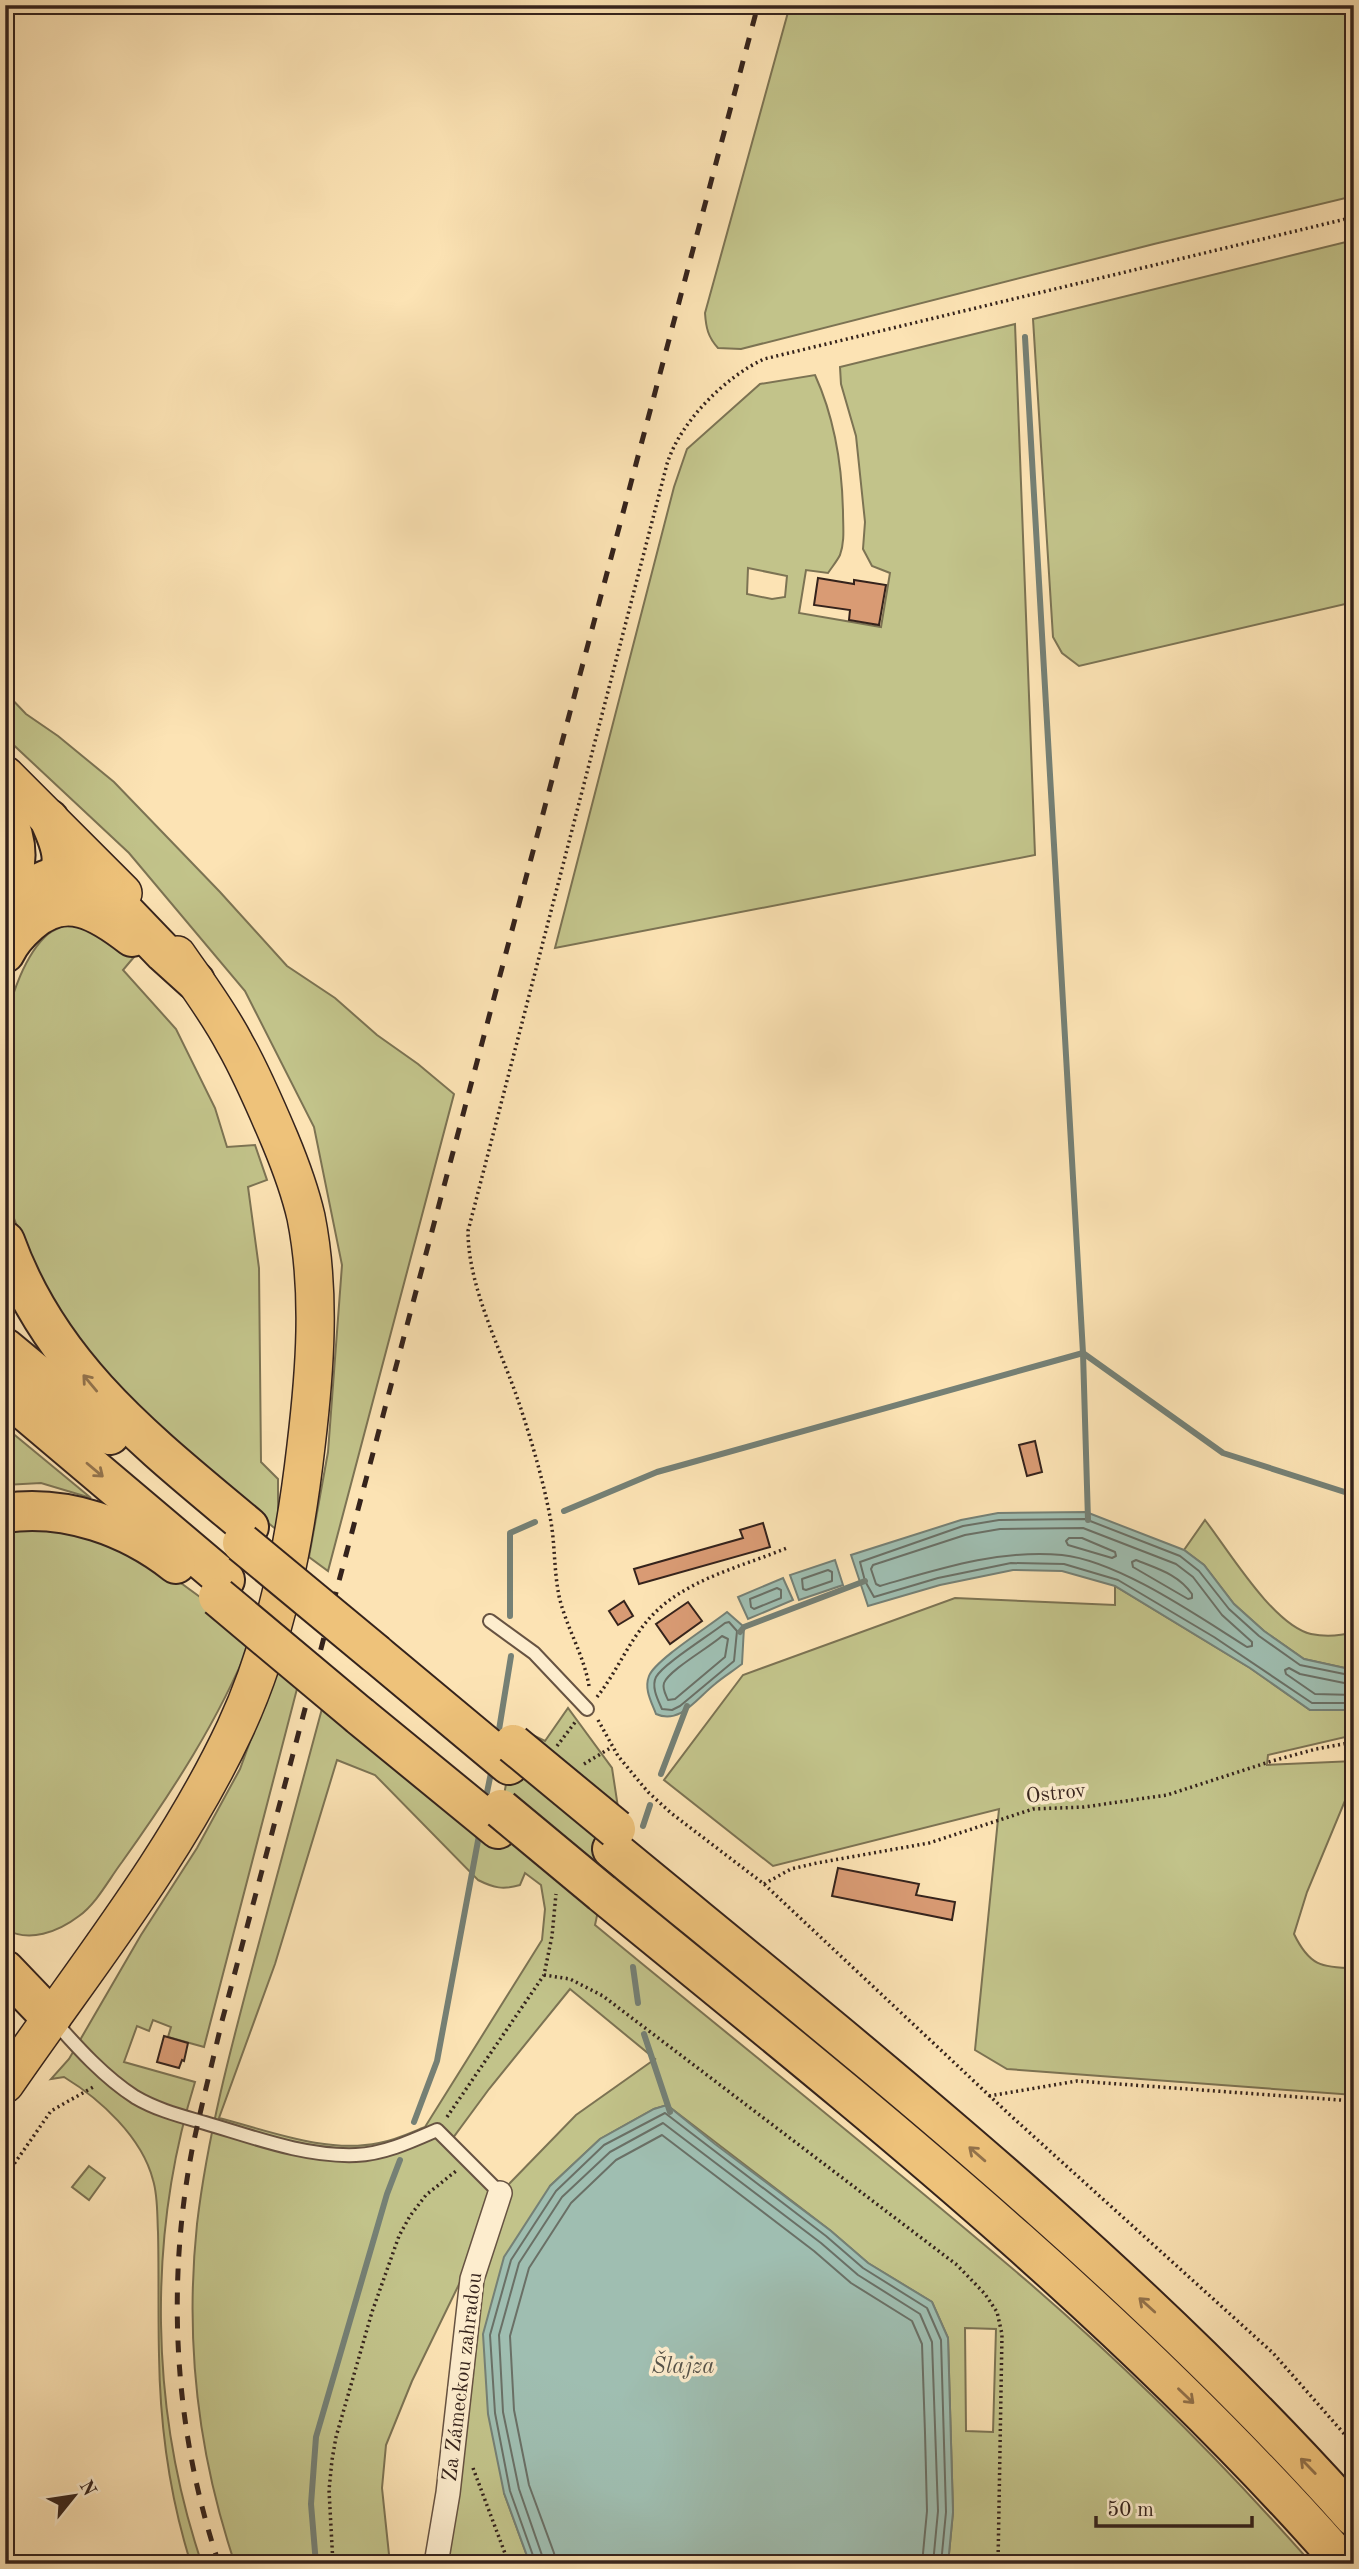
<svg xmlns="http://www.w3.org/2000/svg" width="1359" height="2569" font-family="'Old Standard TT',serif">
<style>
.green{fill:#c2c38a;stroke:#7c7353;stroke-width:2;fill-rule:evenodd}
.water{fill:#9fbeb1;stroke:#758075;stroke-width:2}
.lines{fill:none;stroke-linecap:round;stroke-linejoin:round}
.shore{stroke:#6a7066;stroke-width:2}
.stream{stroke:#758075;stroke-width:6}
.building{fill:#d99b74;stroke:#35231c;stroke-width:2}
.service-casing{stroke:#675342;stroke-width:16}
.minor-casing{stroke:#675342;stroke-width:26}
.primary-casing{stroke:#35231c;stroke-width:40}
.motorway-casing{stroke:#35231c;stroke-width:42}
.path{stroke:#35231c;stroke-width:3.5;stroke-dasharray:2 3.5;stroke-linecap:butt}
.service{stroke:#fdedce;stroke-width:12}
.minor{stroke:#fdedce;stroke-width:23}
.primary{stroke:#eec27a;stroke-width:37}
.motorway{stroke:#eec27a;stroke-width:38}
.rail{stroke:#35231c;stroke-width:5;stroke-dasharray:12 12;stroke-linecap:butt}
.motorway-bridge-casing{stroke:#35231c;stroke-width:42;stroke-linecap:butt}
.motorway-bridge{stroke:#eec27a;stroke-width:38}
.oneway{stroke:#92724b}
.labels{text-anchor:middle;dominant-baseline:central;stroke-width:7;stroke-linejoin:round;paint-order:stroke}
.street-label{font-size:21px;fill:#35231c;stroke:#fdedce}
.water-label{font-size:23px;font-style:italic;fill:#555249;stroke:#fdedce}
</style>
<rect width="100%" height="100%" fill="#fce3b4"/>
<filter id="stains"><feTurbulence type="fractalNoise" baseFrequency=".00286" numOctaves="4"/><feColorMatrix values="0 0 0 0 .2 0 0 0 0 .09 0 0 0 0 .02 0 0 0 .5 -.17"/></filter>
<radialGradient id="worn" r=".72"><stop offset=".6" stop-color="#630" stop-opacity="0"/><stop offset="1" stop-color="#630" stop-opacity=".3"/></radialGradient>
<g class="green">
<path d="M790,5H1354V196L1154,244L741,349L718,348C708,337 706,328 705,313Z"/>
<polygon points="1354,240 1354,602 1079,666 1062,653 1053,637 1033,319"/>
<path d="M1015,324L1035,855L555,948L674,487L687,449L760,384L815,375C835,419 842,464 843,512C843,527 845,541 840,555C837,561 832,567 828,573L806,570L799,613L881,627L890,573L872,566L863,549L865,522L856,436L841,384L840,367ZM748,568L787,576L785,597L772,599L747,594Z"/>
<polygon points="5,692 26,714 58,736 114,782 220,892 287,966 335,998 377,1035 418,1064 454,1094 328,1571 309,1557 328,1452 342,1265 314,1127 245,991 129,853 5,737"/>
<path d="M68,923L111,936L134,957L123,970L176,1029L215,1108L227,1147L255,1145L267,1180L248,1187L259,1268L261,1462L278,1479V1531L165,1438L88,1364L39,1286L5,1194V1025C11,996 25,954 48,934C53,930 62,927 68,923Z"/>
<polygon points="5,1427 91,1498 41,1483 5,1485"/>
<path d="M1205,1520C1229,1551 1273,1625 1311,1634C1325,1637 1340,1636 1354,1632V1670L1304,1659L1264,1631L1234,1604L1204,1565L1184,1550Z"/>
<path d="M39,1521L152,1562L200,1597L251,1640C219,1720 172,1792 122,1862C109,1879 97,1903 79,1916C58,1932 29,1943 5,1929V1522Z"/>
<path d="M1115,1586L1250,1668L1310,1710H1354V1735L1268,1755L1267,1765L1354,1761V1779L1307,1892L1294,1934C1309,1965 1321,1968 1354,1968V2095L1007,2069L975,2050L999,1809L773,1866L664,1780L743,1675L955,1598L1115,1605Z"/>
<path d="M276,1670L298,1685L204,2047L168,2037L171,2027L153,2020L149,2031L137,2026L124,2062L195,2082C147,2237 150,2411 202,2564H191C169,2495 160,2427 159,2355C158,2314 159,2273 158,2232C157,2215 158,2196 153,2180C142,2137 100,2099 64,2077L51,2079L69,2059L141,1935L197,1848L240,1769Z"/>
<path d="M323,1705L496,1841L516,1727L545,1741L568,1708L612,1768L619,1814L595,1925C739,2044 886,2160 1027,2281C1128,2368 1224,2464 1312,2564H948L953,2512L948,2338L932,2302L868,2263L831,2231L667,2105L654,2109L600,2139L550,2186L504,2493L530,2564H426L450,2436L464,2274L412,2381L386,2445L382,2488L390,2564H235C198,2455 185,2339 197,2224C208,2131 233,2040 257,1950C279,1869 301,1787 323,1705ZM337,1760L375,1775L478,1880C494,1888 503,1890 520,1885L525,1873L541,1885L545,1909L542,1940L425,2127C410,2133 396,2140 379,2143C327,2154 270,2131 219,2118L275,1964ZM570,1989L655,2059L576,2115L506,2187L502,2186L453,2138L489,2089ZM965,2328L996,2329L993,2432L966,2431Z"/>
<polygon points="89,2166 105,2178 89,2200 72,2187"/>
</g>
<g class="water">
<polygon points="1086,1512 1184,1550 1204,1565 1234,1604 1264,1631 1304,1659 1354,1670 1354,1710 1310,1710 1250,1668 1115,1586 1062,1571 1013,1570 940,1585 868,1606 851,1555 961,1520 998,1513"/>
<polygon points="835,1560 843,1585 799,1600 790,1575"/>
<polygon points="783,1578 793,1600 748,1619 738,1597"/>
<path d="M727,1612L744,1627L742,1664C733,1671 723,1677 715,1684C697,1698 680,1725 656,1714C651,1701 644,1689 649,1676C655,1660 711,1625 727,1612Z"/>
<polygon points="667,2105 715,2144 831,2231 868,2263 932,2302 948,2338 953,2512 948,2564 530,2564 504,2493 488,2414 483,2334 504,2257 550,2186 600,2139 654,2109"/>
</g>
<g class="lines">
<g class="shore">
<path d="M1083,1528L1176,1564L1193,1577L1222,1615L1252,1642V1646L1247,1647C1199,1617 1119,1561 1062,1555C1000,1549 939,1569 880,1586L876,1584L871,1569L873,1565L965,1535L1000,1529Z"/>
<polygon points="1069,1538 1082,1538 1115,1552 1116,1556 1112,1558 1068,1545 1066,1541"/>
<path d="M1136,1560C1158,1569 1178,1574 1192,1594V1598L1188,1599L1133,1567L1132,1562Z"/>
<polygon points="828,1570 832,1572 832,1581 806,1590 803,1589 802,1579"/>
<polygon points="777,1588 781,1590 781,1598 754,1609 751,1607 750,1599"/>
<path d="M729,1622L737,1631L734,1661L680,1706L672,1710L662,1709C658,1700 651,1687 656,1677C663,1664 710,1635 725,1623Z"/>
<path d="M722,1636L728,1639L725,1657L675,1699L668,1700C666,1695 662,1689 664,1683C669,1670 710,1647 722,1636Z"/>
<polyline points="1354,1676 1300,1665 1259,1636 1229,1609 1199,1571 1180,1556 1085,1519 999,1520 963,1526 860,1562 865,1581 874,1597 938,1578 1011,1563 1064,1564 1118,1580 1214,1637 1312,1703 1354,1703"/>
<polyline points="1354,1685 1300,1674 1289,1668 1285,1670 1286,1674 1315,1694 1354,1695"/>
<polyline points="536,2564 510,2491 495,2413 490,2335 511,2260 556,2191 604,2145 665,2113 826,2236 863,2268 927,2308 941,2340 946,2512 941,2564"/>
<polyline points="545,2564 519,2489 503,2412 499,2335 519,2263 562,2197 610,2152 663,2123 821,2243 858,2275 920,2314 932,2342 938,2511 933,2564"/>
<polyline points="556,2564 554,2553 529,2485 514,2410 510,2336 529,2268 571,2203 616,2160 662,2135 814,2251 851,2283 912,2321 922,2344 925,2433 927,2511 922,2564"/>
</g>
<g class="stream">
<polyline points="1025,337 1083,1353 1088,1520"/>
<polyline points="564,1511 657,1472 1083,1353 1223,1453 1354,1495"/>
<polyline points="510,1616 510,1533 535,1522"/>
<polyline points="740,1632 744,1627 865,1581"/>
<polyline points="498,1736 511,1656"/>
<polyline points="661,1774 687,1706"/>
<polyline points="485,1802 492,1768"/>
<polyline points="643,1826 650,1805"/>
<polyline points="633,1967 638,2003"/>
<polyline points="644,2034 670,2112"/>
<polyline points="414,2122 437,2061 480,1830"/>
<polyline points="316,2564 311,2504 316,2437 387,2194 400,2160"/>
</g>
</g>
<g class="building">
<polygon points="818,578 854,584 854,580 886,585 879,625 849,620 850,610 814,605"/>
<polygon points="1035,1441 1042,1472 1027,1476 1019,1445"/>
<polygon points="763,1523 770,1547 639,1584 634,1569 743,1538 740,1530"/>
<polygon points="624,1601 633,1616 618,1625 609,1611"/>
<polygon points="688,1602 702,1621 670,1644 656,1624"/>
<polygon points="838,1868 919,1884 916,1895 955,1902 952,1920 832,1896"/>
<polygon points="164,2036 188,2043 184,2061 182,2060 179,2068 157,2062"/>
</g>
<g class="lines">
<g class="service-casing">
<g id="service">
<polyline points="490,1621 534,1653 587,1709"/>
<path d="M54,2021C78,2048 104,2077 135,2097C157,2110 181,2116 205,2123C253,2137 305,2157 356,2155C384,2154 412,2141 437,2130L500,2193"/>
</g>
</g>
<g class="minor-casing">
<polyline id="minor" points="436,2564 448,2493 472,2279 500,2193"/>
</g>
<g class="primary-casing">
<g id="primary">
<polyline points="5,775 123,893"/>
<path d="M5,2084C85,1968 175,1857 235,1729C276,1641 295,1542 306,1446C315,1371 321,1292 306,1217C300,1191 290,1164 280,1140C266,1107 252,1074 235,1044C219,1013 197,984 177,955"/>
</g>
</g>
<g class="motorway-casing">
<g id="motorway">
<path d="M5,816C20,843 18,870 5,897"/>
<path d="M48,897C68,866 64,851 49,819"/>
<path d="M5,906C31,885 58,867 92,878L164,953L195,981"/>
<path d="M5,953C10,942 20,931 29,923C65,890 100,912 132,937"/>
<path d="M5,1241C51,1369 149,1443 249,1527"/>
<polyline points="5,1348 110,1435"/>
<polyline points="5,1394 225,1580"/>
<path d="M5,1513C66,1504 129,1527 176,1564"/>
<polyline points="376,1654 509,1765"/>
<polyline points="360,1716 498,1829"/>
<path d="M612,1849C868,2060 1132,2268 1354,2517"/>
<path d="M602,1893C860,2104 1123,2312 1344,2564"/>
<polyline points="5,1970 51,2018"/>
</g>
</g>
<g class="path">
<path d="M589,1686C584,1655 566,1627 559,1596C554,1571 555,1546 551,1522C544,1483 533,1446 521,1409C503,1353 468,1289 468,1231L667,464C680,422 725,377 764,359L1354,217"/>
<path d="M597,1697C616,1673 628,1643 648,1620C682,1580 741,1567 787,1548"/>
<polyline points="598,1720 618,1756 648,1792 671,1813 764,1884 1010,2115 1273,2353 1354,2445"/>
<polyline points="557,1746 576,1721"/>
<polyline points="584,1764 612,1747"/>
<polyline points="764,1884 791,1869 817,1863 929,1843 1033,1809 1084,1807 1167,1795 1272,1761 1316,1749 1354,1742"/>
<polyline points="544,1975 570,1979 603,1996 957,2265 985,2294 997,2312 1002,2334 998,2564"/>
<polyline points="989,2096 1077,2081 1354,2101"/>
<polyline points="447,2117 544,1975 552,1936 556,1894"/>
<polyline points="5,2177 51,2111 95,2086"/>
<polyline points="473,2468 509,2564"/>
<polyline points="333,2564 329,2490 332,2460 336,2437 372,2312 399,2236 410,2216 426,2195 456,2171"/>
</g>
<use href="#service" class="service"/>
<use href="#minor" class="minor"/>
<use href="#primary" class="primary"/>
<use href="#motorway" class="motorway"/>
<path class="rail" d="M219,2564C174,2431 166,2287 192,2150C201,2107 212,2064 222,2021L758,5"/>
<g class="motorway-bridge-casing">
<g id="motorway-bridge">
<polyline points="242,1543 376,1654"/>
<polyline points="218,1597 360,1716"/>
<polyline points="513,1744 616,1829"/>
<polyline points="501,1809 602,1893"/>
</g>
</g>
<use href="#motorway-bridge" class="motorway-bridge"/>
</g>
<defs><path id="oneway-shaft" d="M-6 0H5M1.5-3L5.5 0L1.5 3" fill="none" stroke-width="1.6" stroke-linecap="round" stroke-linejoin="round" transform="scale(1.75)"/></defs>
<g class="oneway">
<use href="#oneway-shaft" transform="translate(90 1383) rotate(-130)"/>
<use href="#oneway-shaft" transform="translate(95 1470) rotate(40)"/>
<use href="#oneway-shaft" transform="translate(977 2154) rotate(-139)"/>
<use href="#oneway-shaft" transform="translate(1147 2305) rotate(-138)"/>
<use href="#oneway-shaft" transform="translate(1186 2396) rotate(44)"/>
<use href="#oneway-shaft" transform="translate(1308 2466) rotate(-134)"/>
</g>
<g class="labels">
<g class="street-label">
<text transform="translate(1056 1794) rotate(-6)">Ostrov</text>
<text transform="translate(463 2377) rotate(-83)">Za Zámeckou zahradou</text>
</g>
<g class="water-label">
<text x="683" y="2366">Šlajza</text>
</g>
</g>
<rect width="1359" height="2569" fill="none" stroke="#fce3b4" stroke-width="28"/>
<rect x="7" y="7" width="1345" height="2555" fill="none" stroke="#35231c" stroke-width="3.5"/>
<rect x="14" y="14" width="1331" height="2541" fill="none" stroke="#35231c" stroke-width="2"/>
<g transform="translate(74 2496) rotate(60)" stroke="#fdedce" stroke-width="5" paint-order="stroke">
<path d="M0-5L12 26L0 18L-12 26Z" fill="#35231c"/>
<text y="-10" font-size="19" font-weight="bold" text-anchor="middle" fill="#35231c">N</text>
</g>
<path d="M1096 2516v10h156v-10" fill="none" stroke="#35231c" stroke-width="3.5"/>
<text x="1107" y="2516" font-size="21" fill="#35231c" stroke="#fdedce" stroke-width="5" paint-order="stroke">50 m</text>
<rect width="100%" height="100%" filter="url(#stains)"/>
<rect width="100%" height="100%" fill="url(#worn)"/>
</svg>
